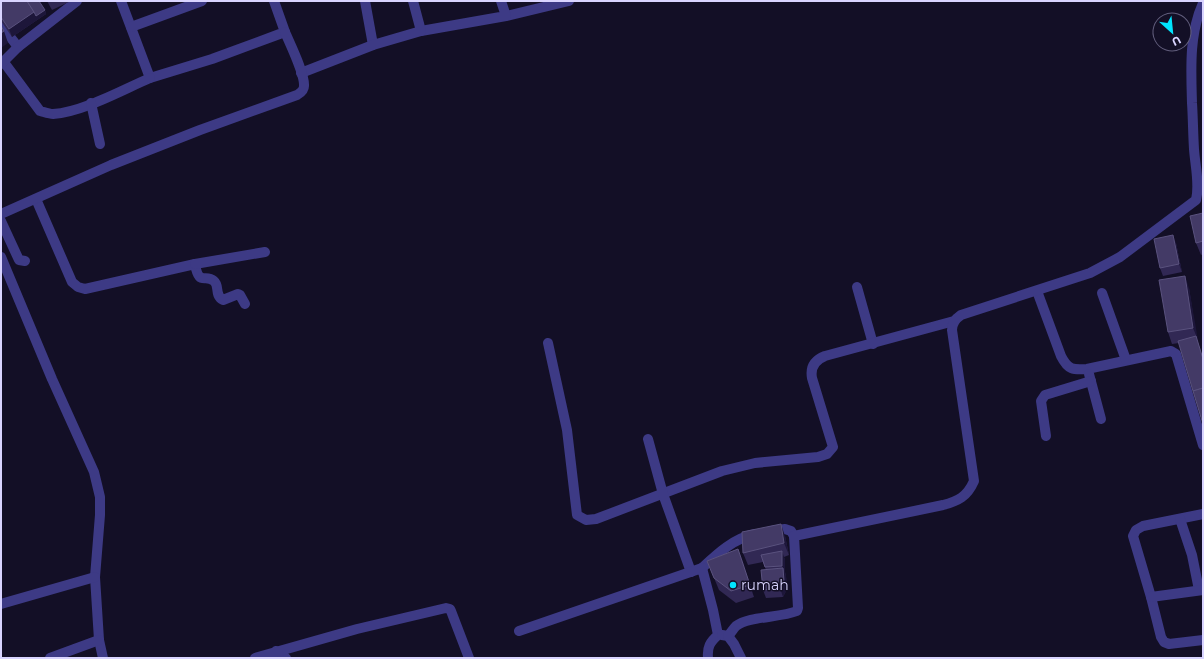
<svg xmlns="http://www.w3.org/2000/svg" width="1204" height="659" font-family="Montserrat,sans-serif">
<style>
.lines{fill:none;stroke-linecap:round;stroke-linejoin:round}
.minor{stroke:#3d3a85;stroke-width:10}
.wall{fill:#312854}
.shaded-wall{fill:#1d163a}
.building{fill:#433a66;stroke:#5a527e}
.poi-dot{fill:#00e5ff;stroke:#130f26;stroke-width:1.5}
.labels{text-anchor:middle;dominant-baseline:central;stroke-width:3;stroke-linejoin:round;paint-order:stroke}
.poi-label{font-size:14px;fill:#d9d4ff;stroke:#130f26;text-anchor:start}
</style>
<rect width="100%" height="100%" fill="#130f26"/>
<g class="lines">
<g class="minor">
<polyline points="121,1 150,78 212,59 285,32 274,1"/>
<polyline points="365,1 373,45"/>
<polyline points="506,16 569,1"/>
<polyline points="1,25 18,47"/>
<polyline points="131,27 202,1"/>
<polyline points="421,31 506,16 501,1"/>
<path d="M3,61L40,111C44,112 49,114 53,114C83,112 122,90 150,78"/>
<polyline points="1,64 18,47 77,1"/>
<polyline points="301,73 373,45 421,31 413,1"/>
<polyline points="91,103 100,144"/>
<path d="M36,199L72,282L78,287L85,289L195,264C199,287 205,273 214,281C220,286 214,295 223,300L238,294L240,295L245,304"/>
<path d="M1,214L111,165L200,130L297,95C300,93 304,91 304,86C305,74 290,44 285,32"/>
<polyline points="1,221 19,260 25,261"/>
<polyline points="1,257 52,379 94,472 100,497 100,515 95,577 99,640 103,658"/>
<polyline points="195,264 265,252"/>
<polyline points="857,287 873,344"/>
<path d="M1037,291L1061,356C1068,370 1073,370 1087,369L1171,351L1176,354L1203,445"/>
<polyline points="1102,293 1126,360"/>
<path d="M548,343L567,430L577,515L586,520L596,519L722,471L755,463L818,457L827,454L833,447L812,378C810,367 815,360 825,356L954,321"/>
<polyline points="1089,374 1101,419"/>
<polyline points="1046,436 1041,401 1045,395 1091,381"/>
<polyline points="648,439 663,494 691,572"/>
<polyline points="1203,514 1143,526 1136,530 1133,536 1151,597 1161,637 1164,642 1169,644 1203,640"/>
<polyline points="1180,519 1192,555 1199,590"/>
<polyline points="771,531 785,529 791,531 794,536"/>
<path d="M702,568C717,554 734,538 755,534"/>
<polyline points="1151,597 1203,590"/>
<polyline points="1,604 95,577"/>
<path d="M519,631L702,568L713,610L718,635C710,642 707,647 708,658"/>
<polyline points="722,635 728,636 734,644 741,658"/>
<path d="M728,636C731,633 733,629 736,626C749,616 780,618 797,611L798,608L794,536L943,505C958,501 967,497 974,481L952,330C952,323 955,319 961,315L1090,273L1120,257L1196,200C1200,184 1195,165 1194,149C1193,133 1193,118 1192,103C1191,69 1189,34 1203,3"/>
<polyline points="276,651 286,658"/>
<polyline points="50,658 99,640"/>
<polyline points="255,658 357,629 446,608 450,609 451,611 469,658"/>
</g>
</g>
<g class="wall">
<polygon points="1,1 45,10 46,14 12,37 1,21"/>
<polygon points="47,1 71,1 52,10"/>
<polygon points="1203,213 1203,254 1201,255 1196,243"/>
<polygon points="1176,243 1182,272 1163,276 1160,268"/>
<polygon points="1189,288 1197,340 1203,358 1203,424 1179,343 1172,344 1168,332"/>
<polygon points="785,536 789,555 784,557 785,560 785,572 786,576 787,589 783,597 766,598 763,590 766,570 763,562 748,565 743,553"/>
<polygon points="738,549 754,597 736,603 719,590 707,561"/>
</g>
<g class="shaded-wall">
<polygon points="45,10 46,14 12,37 9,29 34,12"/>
<polygon points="4,31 8,43 1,48 1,33"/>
<polygon points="1173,235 1176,243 1182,272 1179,264"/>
<polygon points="1185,276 1189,288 1198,340 1193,328"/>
<polygon points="781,524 785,536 789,555 784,543"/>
<polygon points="738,549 743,561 754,597"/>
<polygon points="782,551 785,560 785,572 786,576 787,589 783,597 780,588 784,570 782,566"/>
</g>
<g class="building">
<polygon points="1,1 27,1 34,12 9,29 1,17"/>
<polygon points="27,1 39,1 45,10 36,16 34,12"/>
<polygon points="1,26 4,31 1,33"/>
<polygon points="1203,213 1203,241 1196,243 1190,216"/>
<polygon points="1173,235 1179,264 1160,268 1154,239"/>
<polygon points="1185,276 1193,328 1168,332 1159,280"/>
<polygon points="1196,336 1203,359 1203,388 1193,391 1178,341"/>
<polygon points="1203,388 1203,424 1193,391"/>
<polygon points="781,524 784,543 743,553 742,532"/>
<polygon points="738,549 750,585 731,591 714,578 707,561"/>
<polygon points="782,551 782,566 765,567 761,555"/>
<polygon points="783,568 784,581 780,588 763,590 761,570"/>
</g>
<circle class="poi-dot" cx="733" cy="585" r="4"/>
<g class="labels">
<g class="poi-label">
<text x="741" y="585">rumah</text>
</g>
</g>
<rect width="1204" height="659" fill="none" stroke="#d9d4ff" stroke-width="4"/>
<g transform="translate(1172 32) rotate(153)"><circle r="19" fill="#130f26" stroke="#625e7d"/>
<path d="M0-3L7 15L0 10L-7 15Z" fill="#00e5ff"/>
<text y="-6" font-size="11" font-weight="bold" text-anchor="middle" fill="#d9d4ff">U</text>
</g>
</svg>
